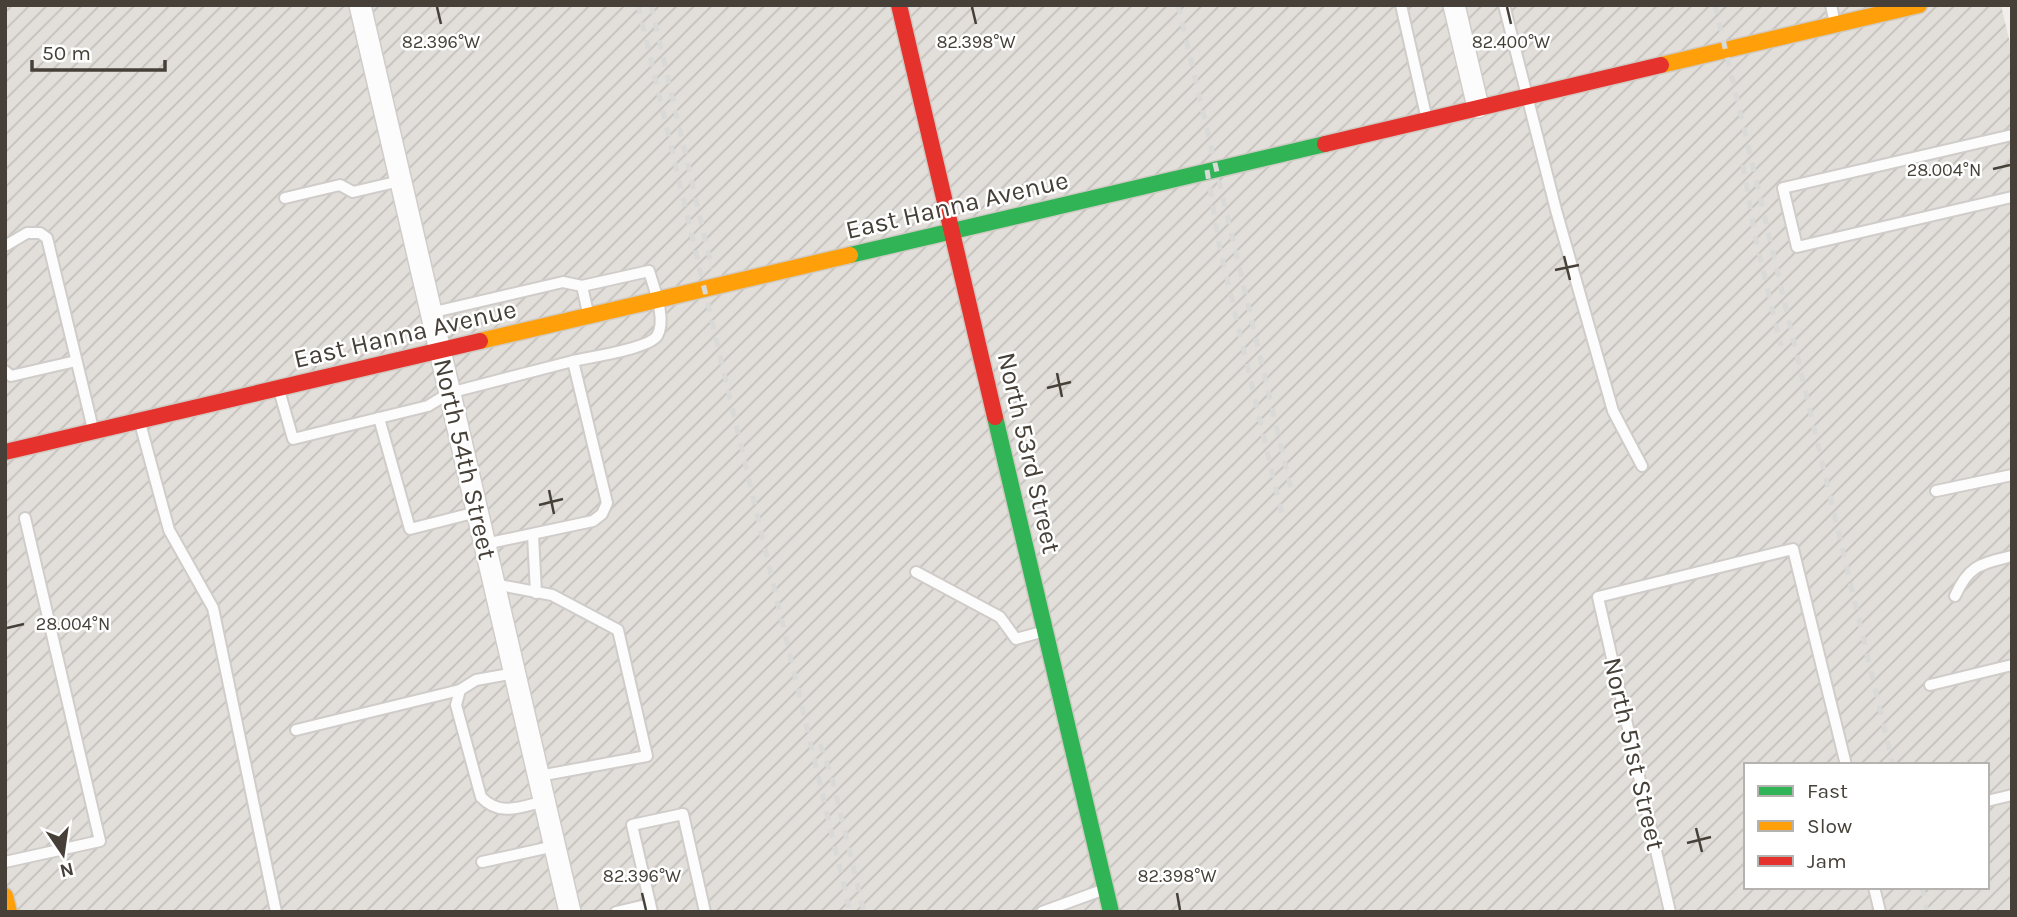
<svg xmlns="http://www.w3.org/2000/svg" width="2017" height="917" font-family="Karla,sans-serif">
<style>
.industrial{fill:url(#industrial-furrows);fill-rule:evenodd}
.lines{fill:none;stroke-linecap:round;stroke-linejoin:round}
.lane-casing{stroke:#cfccc9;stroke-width:14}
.street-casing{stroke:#cfccc9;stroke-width:24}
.fast-casing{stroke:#cfcac3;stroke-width:19}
.slow-casing{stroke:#cfcac3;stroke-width:19}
.jam-casing{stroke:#cfcac3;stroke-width:19}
.lane{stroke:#fdfcfc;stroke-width:10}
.street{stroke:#fdfcfc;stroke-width:21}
.fast{stroke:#30b455;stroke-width:16}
.slow{stroke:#ff9f0a;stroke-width:16}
.jam{stroke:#e5322d;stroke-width:16}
.rail{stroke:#d9d9d8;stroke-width:5;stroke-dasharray:9 9;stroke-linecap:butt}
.ticks{fill:none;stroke:#464038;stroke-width:2.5}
.labels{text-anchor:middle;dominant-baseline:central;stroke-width:5;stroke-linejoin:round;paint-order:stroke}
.street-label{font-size:26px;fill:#464038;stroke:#fff}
.ticks-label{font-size:18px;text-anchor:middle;fill:#464038;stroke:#fff;stroke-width:5;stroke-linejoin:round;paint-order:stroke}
</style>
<defs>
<pattern id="industrial-furrows" width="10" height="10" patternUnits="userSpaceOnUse" patternTransform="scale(1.75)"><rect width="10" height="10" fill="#e2dfdb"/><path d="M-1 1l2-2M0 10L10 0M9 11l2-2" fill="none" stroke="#c3c0bd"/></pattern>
</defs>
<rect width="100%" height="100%" fill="#f1eeeb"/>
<path class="industrial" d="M5,5H2001L2012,52V912H5ZM1746,765H1987V887H1746Z"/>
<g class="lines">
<g class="lane-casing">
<g id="lane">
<polyline points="1401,5 1427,120"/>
<polyline points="1504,5 1556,210 1613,411 1642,466"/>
<polyline points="1831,5 1835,24"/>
<polyline points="2012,135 1783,188 1797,247 2012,197"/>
<polyline points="285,198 340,185 353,192 400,181"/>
<polyline points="5,246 27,233 40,233 47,238 93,429"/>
<polyline points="430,313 563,282 582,286 588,313"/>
<path d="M573,361C590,357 648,349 657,336C667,320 654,288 649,271L582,286"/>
<polyline points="5,371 11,376 76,361"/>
<polyline points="279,390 293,439 428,406 449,393 573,361 607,503 602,514 593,521 485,544"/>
<polyline points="379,418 410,529 477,512"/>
<polyline points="140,423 169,530 213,608 276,912"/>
<polyline points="1936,491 2012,475"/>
<polyline points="533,535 536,593"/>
<polyline points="916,572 1000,617 1016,639 1045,631"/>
<polyline points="494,584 552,595 618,630 647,756 539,776"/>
<path d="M1955,596C1969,565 1980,564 2012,556"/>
<path d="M515,673L476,680L460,690L456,705L481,797C500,817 520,807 545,801"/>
<polyline points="1930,685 2012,665"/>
<polyline points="296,730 460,690"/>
<polyline points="1987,801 2012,795"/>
<polyline points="5,862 100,841 25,518"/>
<polyline points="482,862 555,846"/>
<polyline points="1874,887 1880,912"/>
<polyline points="616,912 650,904"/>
<polyline points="652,912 632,825 683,814 705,912"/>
<polyline points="1042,912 1105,889"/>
<polyline points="1670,912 1598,597 1793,549 1846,765"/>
</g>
</g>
<g class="street-casing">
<g id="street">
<polyline points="360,5 570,912"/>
<polyline points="1454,5 1478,107"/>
</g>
</g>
<g class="fast-casing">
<g id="fast">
<polyline points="850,255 1325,144"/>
<polyline points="995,417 1111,912"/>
</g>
</g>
<g class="slow-casing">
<g id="slow">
<polyline points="1661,65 1919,5"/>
<polyline points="480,341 850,255"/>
<polyline points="5,896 9,912"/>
</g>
</g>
<g class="jam-casing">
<g id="jam">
<polyline points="899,5 995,417"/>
<polyline points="1325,144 1661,65"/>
<polyline points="5,452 480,341"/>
</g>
</g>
<use href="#lane" class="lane"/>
<use href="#street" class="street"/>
<use href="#fast" class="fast"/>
<use href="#slow" class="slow"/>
<use href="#jam" class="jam"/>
<g class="rail">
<polyline points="638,5 850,912"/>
<polyline points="651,5 712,269"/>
<polyline points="1178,5 1291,489"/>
<polyline points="1715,5 1893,765"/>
<polyline points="1743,165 1755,236 1781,346"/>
<polyline points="1207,170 1219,244 1282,515"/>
<polyline points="820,744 832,778 864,912"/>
<polyline points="1922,887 1927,912"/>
</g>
</g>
<path class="ticks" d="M437,7L441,24M972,7L976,24M1507,7L1511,24M1993,169L2010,165M1564,256L1570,280M1555,270L1579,265M1057,373L1062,397M1047,388L1071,382M549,490L554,514M539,505L563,499M7,628L24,624M1696,828L1702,852M1687,843L1711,837M642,893L646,910M1177,893L1180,910"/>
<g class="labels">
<g class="street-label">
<text transform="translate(957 205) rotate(-13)">East Hanna Avenue</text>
<text transform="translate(405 334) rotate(-13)">East Hanna Avenue</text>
<text transform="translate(1029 453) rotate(77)">North 53rd Street</text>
<text transform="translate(465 459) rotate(77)">North 54th Street</text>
<text transform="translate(1634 754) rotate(77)">North 51st Street</text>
</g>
</g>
<g class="ticks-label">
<text x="441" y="48">82.396°W</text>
<text x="976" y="48">82.398°W</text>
<text x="1511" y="48">82.400°W</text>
<text x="1944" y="176">28.004°N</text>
<text x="73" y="630">28.004°N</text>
<text x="642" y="882">82.396°W</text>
<text x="1177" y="882">82.398°W</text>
</g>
<rect width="2017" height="917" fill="none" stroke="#464038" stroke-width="14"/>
<rect x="1744" y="763" width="245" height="126" fill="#ffffff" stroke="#b5b3af" stroke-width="2"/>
<rect x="1758" y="786" width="35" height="10" fill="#30b455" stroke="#b5b3af" stroke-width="2"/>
<text x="1807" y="798" font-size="21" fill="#464038">Fast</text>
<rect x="1758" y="821" width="35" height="10" fill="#ff9f0a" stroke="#b5b3af" stroke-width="2"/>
<text x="1807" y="833" font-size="21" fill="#464038">Slow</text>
<rect x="1758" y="856" width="35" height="10" fill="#e5322d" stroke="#b5b3af" stroke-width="2"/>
<text x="1807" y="868" font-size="21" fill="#464038">Jam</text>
<g transform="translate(63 854) rotate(167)" stroke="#ffffff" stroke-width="5" paint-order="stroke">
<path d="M0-5L12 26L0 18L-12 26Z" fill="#464038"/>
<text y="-10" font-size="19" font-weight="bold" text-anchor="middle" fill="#464038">N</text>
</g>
<path d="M32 60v10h133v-10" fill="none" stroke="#464038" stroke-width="3.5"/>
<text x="42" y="60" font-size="21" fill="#464038" stroke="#ffffff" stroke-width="5" paint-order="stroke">50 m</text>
</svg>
